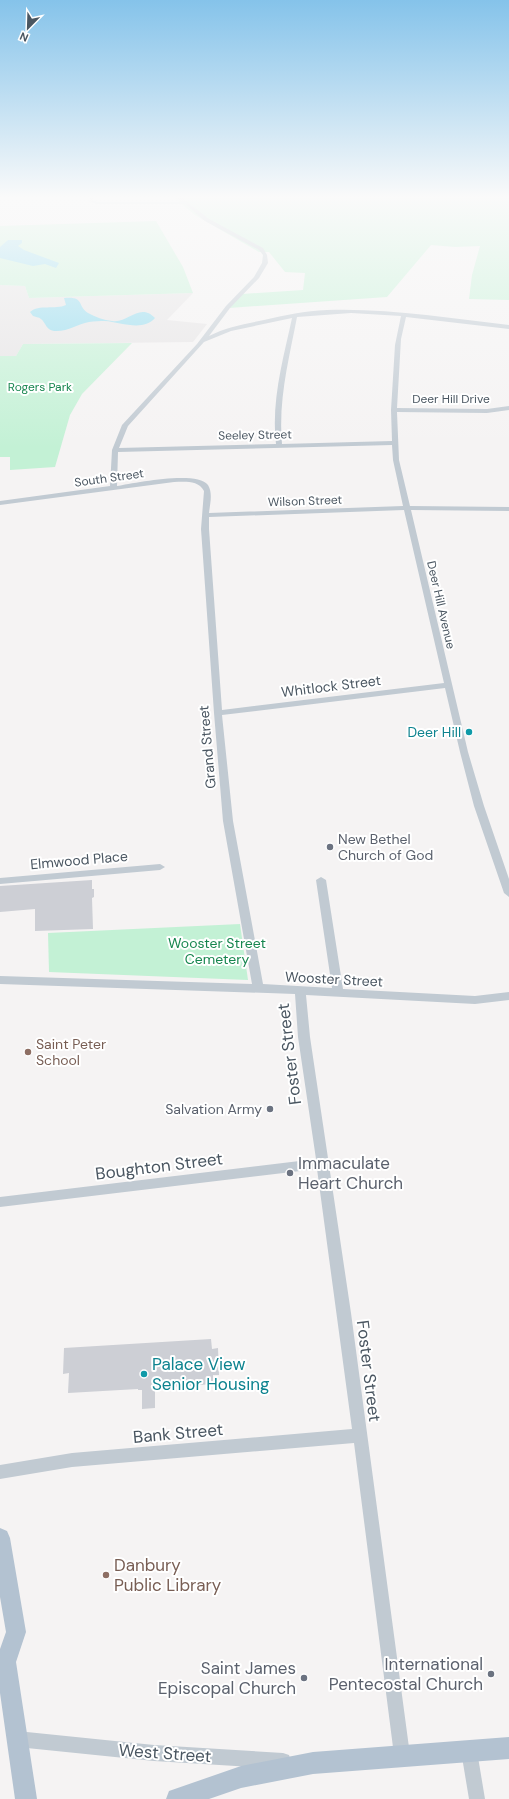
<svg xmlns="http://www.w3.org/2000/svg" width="509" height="1799" font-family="'DM Sans',sans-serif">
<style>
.education{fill:#e6e4e5}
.green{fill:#c3f1d5}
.water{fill:#90daee}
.building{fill:#cdcfd5}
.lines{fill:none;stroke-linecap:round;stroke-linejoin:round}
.minor{fill:#c1cad2;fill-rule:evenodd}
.major{fill:#b3c2d1;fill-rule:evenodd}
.culture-dot{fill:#0f9aa8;stroke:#fff;stroke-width:1.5}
.worship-dot{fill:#6b7280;stroke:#fff;stroke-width:1.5}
.education-dot{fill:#8d6e63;stroke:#fff;stroke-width:1.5}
.labels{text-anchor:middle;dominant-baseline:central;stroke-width:4;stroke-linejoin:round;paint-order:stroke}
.far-park-label{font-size:12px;fill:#17864f;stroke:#fff}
.far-street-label{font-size:12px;fill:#4a5661;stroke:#fff}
.street-label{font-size:14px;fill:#4a5661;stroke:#fff}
.culture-label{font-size:14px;fill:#0d838f;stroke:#fff;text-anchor:end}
.worship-label{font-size:14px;fill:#5b616d;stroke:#fff;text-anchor:start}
.park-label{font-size:14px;fill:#17864f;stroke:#fff}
.education-label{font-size:14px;fill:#785e54;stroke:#fff;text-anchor:start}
.near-street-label{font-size:17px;fill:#4a5661;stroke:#fff}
.near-worship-label{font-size:17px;fill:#5b616d;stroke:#fff;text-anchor:end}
.near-culture-label{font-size:17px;fill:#0d838f;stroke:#fff;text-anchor:start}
.near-education-label{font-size:17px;fill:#785e54;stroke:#fff;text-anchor:start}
</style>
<rect width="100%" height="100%" fill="#f5f3f3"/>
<polygon class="education" points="0,285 25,286 29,298 193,293 167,320 207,324 193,342 23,344 16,356 0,356"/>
<g class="green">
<polygon points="172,196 509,196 509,300 469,299 472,275 480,246 455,247 431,245 387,297 229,308 242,294 303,290 305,273 285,272 269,252 259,252 195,215"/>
<polygon points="156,221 183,267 193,293 29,298 25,286 0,285 0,226"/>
<polygon points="132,343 82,394 70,415 55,467 10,470 10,457 0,457 0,356 16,356 23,344"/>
<polygon points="240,924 248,980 49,972 48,933"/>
</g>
<g class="water">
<polygon points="8,240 22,240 22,243 18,246 24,250 59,263 56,268 45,264 33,266 0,258 0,247"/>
<path d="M64,298C85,296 77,306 88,313C95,317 104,320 112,321C128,324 139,302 155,318C143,332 120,322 105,321C100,321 94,321 89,322C77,324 68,332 54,331C46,330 46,323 41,319C39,317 35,317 33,316L30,312C39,304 55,310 66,305Z"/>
</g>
<g class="building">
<polygon points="92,880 92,889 94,889 94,897 92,898 93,929 35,931 35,909 0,912 0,886"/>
<polygon points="211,1339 212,1349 218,1348 219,1375 213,1375 213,1384 159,1388 159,1389 155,1389 155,1408 142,1409 142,1390 138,1390 138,1389 68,1393 69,1373 63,1374 64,1348"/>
</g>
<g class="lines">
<g class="minor">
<path d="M90,196H94L93,200L97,202H181L175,196H180L209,219L263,248L267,255L268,263L259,278L230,308L209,336C226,327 245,324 264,320C285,315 305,311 327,310C388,308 449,318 509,325V329L406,317L401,339L397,408L487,409L509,406V410L487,413L397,412L399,460L410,506L509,507V511L411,510L468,752L484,806L509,879V897L504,893L474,806L460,752L445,688L222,715L233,821L263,984L332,988L316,880L321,877L326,880L343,989L475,996L509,992V1000L475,1004L306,995L310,1037L351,1313L410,1755L408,1761L402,1763L396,1761L394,1755L354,1443L72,1467L0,1479V1465L72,1453L352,1429L317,1169L0,1207V1197L316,1159L298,1037L295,994L0,984V976L252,984L223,821L214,713L201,529L204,491C198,480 185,482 174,482L0,505V501L110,486L112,450L122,425L197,344L226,306L254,277L262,263L263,255L259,250L205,221L185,204H96L89,201ZM351,313L401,316L395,345L391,410L392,441L282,444C278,400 289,359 297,317ZM292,318C283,360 271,401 276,444L119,448L128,426L204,342L231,331ZM392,445L393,460L403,506L209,513C210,504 213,493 208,485C197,470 134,483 117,486L118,452ZM404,510L444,683L222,710L209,529V517Z"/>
<polygon points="160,864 165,867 160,870 0,884 0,878"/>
<polygon points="17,1731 154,1745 283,1753 289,1755 291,1761 289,1767 283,1769 154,1761 17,1747 11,1745 9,1739 11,1733"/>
<polygon points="469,1743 475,1745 477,1751 485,1799 469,1799 461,1751 463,1745"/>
</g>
<g class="major">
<polygon points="0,1528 7,1531 10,1538 26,1632 16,1662 37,1799 15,1799 0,1693 0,1649 6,1632 0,1597"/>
<polygon points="509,1737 509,1759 313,1774 241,1788 209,1799 166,1799 169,1791 241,1766 313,1752"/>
</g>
</g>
<linearGradient id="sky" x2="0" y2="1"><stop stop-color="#85c3ea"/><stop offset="0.44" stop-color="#fafafa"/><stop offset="1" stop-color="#fafafa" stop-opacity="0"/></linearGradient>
<rect width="509" height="448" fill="url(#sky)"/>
<g class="culture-dot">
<circle cx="469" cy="732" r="4"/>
<circle cx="144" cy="1374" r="4"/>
</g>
<g class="worship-dot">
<circle cx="330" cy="847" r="4"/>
<circle cx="270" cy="1109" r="4"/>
<circle cx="290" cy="1173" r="4"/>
<circle cx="491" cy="1674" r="4"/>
<circle cx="304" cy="1678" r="4"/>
</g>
<g class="education-dot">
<circle cx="28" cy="1052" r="4"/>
<circle cx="106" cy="1575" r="4"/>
</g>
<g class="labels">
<g class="far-park-label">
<text x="40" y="387">Rogers Park</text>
</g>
<g class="far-street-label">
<text x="451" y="399">Deer Hill Drive</text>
<text transform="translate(255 435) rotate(-1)">Seeley Street</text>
<text transform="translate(109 478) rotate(-8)">South Street</text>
<text transform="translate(305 501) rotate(-2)">Wilson Street</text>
<text transform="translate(441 605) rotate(77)">Deer Hill Avenue</text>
</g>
<g class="street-label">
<text transform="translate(331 686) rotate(-7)">Whitlock Street</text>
<text transform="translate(207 747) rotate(-95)">Grand Street</text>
<text transform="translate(79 860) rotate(-5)">Elmwood Place</text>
<text transform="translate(334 979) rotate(3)">Wooster Street</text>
</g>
<g class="culture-label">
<text x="461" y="732">Deer Hill</text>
</g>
<g class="worship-label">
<text x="338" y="839">New Bethel<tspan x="338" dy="16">Church of God</tspan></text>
<text x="262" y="1109" text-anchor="end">Salvation Army</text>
</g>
<g class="park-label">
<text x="217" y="943">Wooster Street<tspan x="217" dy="16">Cemetery</tspan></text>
</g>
<g class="education-label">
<text x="36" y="1044">Saint Peter<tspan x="36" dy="16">School</tspan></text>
</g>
<g class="near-street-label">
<text transform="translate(289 1054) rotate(-97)">Foster Street</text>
<text transform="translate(159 1166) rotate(-7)">Boughton Street</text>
<text transform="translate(369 1371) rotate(83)">Foster Street</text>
<text transform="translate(178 1433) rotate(-5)">Bank Street</text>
<text transform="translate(165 1753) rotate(4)">West Street</text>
</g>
<g class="near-worship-label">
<text x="298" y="1163" text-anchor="start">Immaculate<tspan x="298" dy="20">Heart Church</tspan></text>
<text x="483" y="1664">International<tspan x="483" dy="20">Pentecostal Church</tspan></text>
<text x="296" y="1668">Saint James<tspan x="296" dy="20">Episcopal Church</tspan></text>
</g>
<g class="near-culture-label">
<text x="152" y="1364">Palace View<tspan x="152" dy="20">Senior Housing</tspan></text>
</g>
<g class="near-education-label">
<text x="114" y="1565">Danbury<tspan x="114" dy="20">Public Library</tspan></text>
</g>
</g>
<g transform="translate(28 28) rotate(203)" stroke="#ffffff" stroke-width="3" paint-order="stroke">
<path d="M0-3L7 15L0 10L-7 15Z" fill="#4a5661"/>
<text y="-6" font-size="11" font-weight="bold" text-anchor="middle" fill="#4a5661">N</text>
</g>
</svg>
